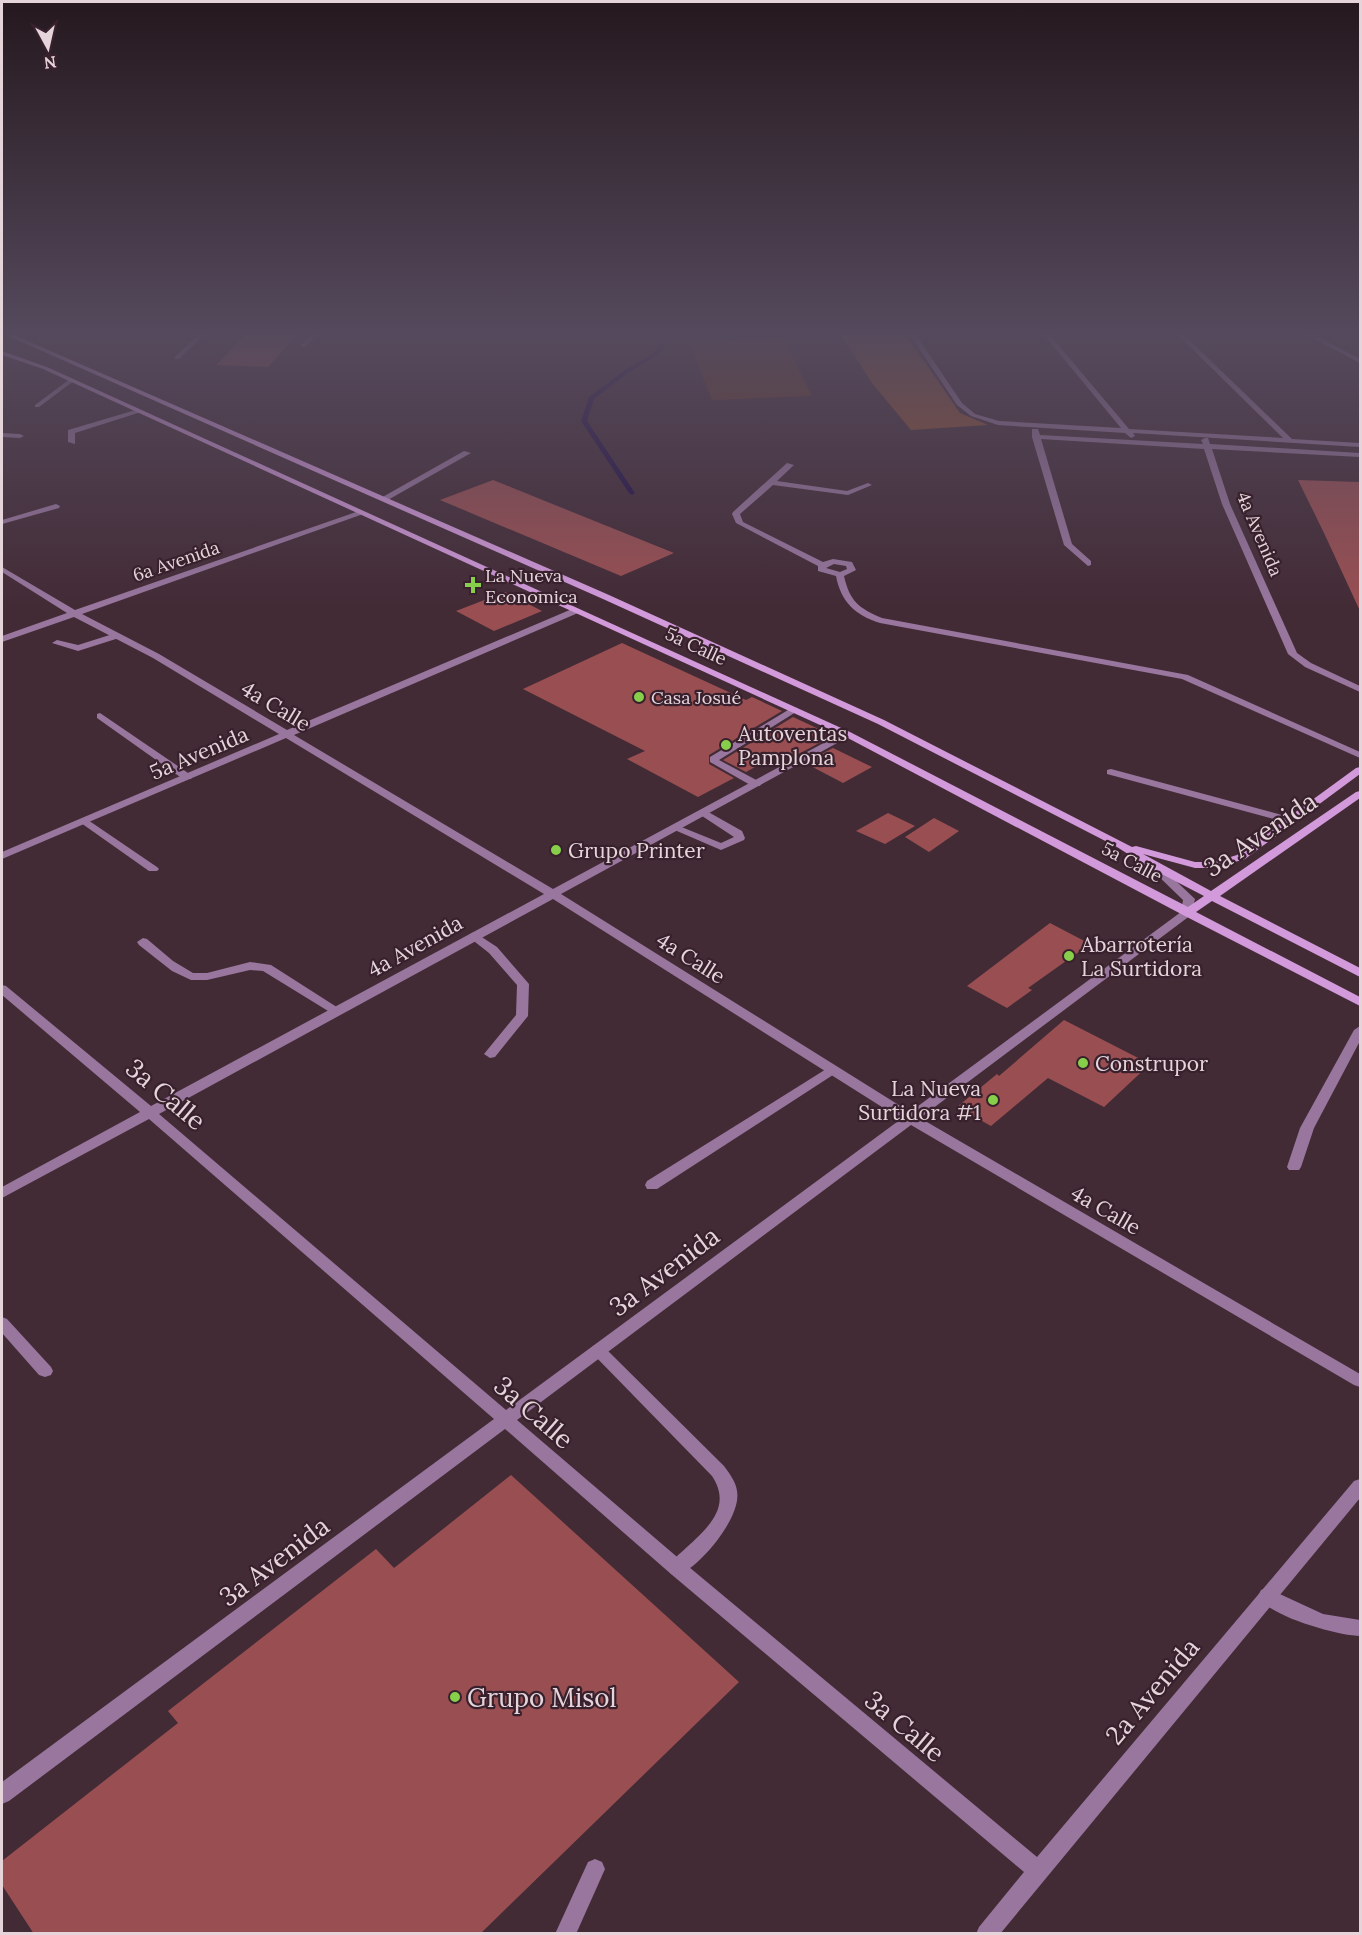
<svg xmlns="http://www.w3.org/2000/svg" width="1362" height="1935" font-family="Lora,serif">
<style>
.green{fill:#673a23}
.forest{fill:#93512f}
.lines{fill:none;stroke-linecap:round;stroke-linejoin:round}
.stream{fill:#220f48;fill-rule:evenodd}
.building{fill:#994f52}
.lane{fill:#98769e;fill-rule:evenodd}
.street{fill:#98769e;fill-rule:evenodd}
.secondary{fill:#d29adb;fill-rule:evenodd}
.poi-dot{fill:#87cf4b;stroke:#38212c;stroke-width:2}
.labels{text-anchor:middle;dominant-baseline:central;stroke-width:4.5;stroke-linejoin:round;paint-order:stroke}
.far-street-label{font-size:18px;fill:#e5d5db;stroke:#38212c}
.far-poi-label{font-size:18px;fill:#e5d5db;stroke:#38212c;text-anchor:start}
.street-label{font-size:21px;fill:#e5d5db;stroke:#38212c}
.poi-label{font-size:21px;fill:#e5d5db;stroke:#38212c;text-anchor:start}
.near-street-label{font-size:26px;fill:#e5d5db;stroke:#38212c}
.near-poi-label{font-size:26px;fill:#e5d5db;stroke:#38212c;text-anchor:start}
</style>
<rect width="100%" height="100%" fill="#432b36"/>
<polygon class="green" points="784,340 812,396 712,400 690,344"/>
<polygon class="forest" points="841,335 906,335 960,413 988,425 911,430 872,383"/>
<g class="lines">
<polygon class="stream" points="668,335 674,335 658,355 629,372 594,399 587,421 635,493 632,495 629,493 581,421 589,397 625,370 654,353"/>
</g>
<g class="building">
<polygon points="245,335 297,335 268,367 216,365"/>
<polygon points="493,480 674,553 621,576 440,500"/>
<polygon points="1298,480 1360,482 1360,611 1324,533"/>
<polygon points="505,592 542,611 494,631 456,611"/>
<polygon points="622,643 746,700 752,697 782,711 709,755 709,764 734,778 698,797 627,759 645,751 523,689"/>
<polygon points="793,717 823,731 811,737 821,742 793,757 782,752 746,772 723,760"/>
<polygon points="833,748 872,767 843,783 805,763"/>
<polygon points="888,813 915,826 885,844 856,831"/>
<polygon points="934,818 959,831 929,852 905,837"/>
<polygon points="1050,923 1090,944 1028,988 1032,990 1007,1008 967,986"/>
<polygon points="1064,1020 1150,1064 1104,1107 1048,1078 991,1126 957,1107 997,1074 999,1076"/>
<polygon points="511,1475 739,1682 480,1934 34,1934 2,1885 2,1861 178,1723 168,1711 376,1549 394,1568"/>
</g>
<g class="lines">
<g class="lane">
<polygon points="198,335 204,335 179,359 175,359 175,357"/>
<polygon points="311,335 317,335 305,347 301,347 301,345"/>
<polygon points="70,379 75,380 39,407 35,407 35,405"/>
<polygon points="139,409 142,411 141,412 75,433 75,444 68,442 68,430"/>
<polygon points="2,433 20,434 24,436 20,438 2,437"/>
<polygon points="464,451 471,453 386,501 379,499"/>
<path d="M787,463L794,465L777,481L847,491L868,483L872,485L848,495L773,485L740,514L743,522L823,562L833,559L852,562L856,570L844,576C850,602 859,608 882,618L1188,675L1360,752V758L1182,679L880,623C855,615 841,602 836,576L818,571V566L736,523L732,514L733,512ZM834,564L846,566L847,569L840,572L826,568Z"/>
<polygon points="56,504 60,506 59,508 2,524 2,520"/>
<polygon points="116,633 119,634 119,638 78,651 52,643 57,640 78,645"/>
<polygon points="793,707 798,710 796,712 719,760 760,782 761,784 760,786 752,786 710,762 710,757"/>
<polygon points="100,713 191,775 192,777 191,779 183,779 97,718 97,714"/>
<polygon points="1111,769 1293,818 1294,820 1289,823 1107,774 1107,770"/>
<polygon points="703,809 742,831 745,838 744,840 721,850 670,828 671,826 679,826 721,843 734,837 699,814 698,812"/>
<polygon points="85,818 157,867 159,869 157,871 149,871 81,823 80,821"/>
<polygon points="474,932 497,947 529,984 528,1016 495,1057 490,1058 484,1054 516,1015 517,985 489,953 470,938 468,936 470,934"/>
<polygon points="143,938 147,939 173,961 193,973 207,973 250,962 271,965 343,1011 341,1014 333,1014 263,971 250,970 207,980 191,980 172,971 139,945 137,942"/>
<polygon points="831,1066 837,1070 836,1073 657,1189 647,1189 645,1185 647,1181"/>
<polygon points="2,1317 7,1319 51,1367 53,1371 51,1375 45,1377 39,1375 2,1333"/>
<path d="M598,1344L603,1346L724,1466C729,1473 736,1482 737,1491C742,1517 700,1567 677,1576L671,1574L668,1568C672,1559 680,1554 687,1547C709,1527 732,1506 712,1476L593,1354L590,1350L593,1346Z"/>
<path d="M1267,1588L1323,1614L1360,1620V1636C1339,1636 1267,1616 1258,1596L1261,1590Z"/>
<polygon points="595,1859 602,1862 605,1869 576,1934 555,1934 588,1862"/>
</g>
<g class="street">
<polygon points="910,335 916,335 962,403 975,414 999,421 1121,428 1044,335 1050,335 1129,429 1283,438 1178,335 1184,335 1292,439 1360,443 1360,447 1133,433 1135,436 1131,438 1125,433 998,425 971,416 957,405"/>
<polygon points="1307,335 1314,335 1360,359 1360,363"/>
<polygon points="1032,429 1038,429 1040,435 1203,444 1201,440 1205,438 1208,438 1210,444 1360,453 1360,457 1212,449 1230,504 1297,653 1311,663 1360,686 1360,692 1305,667 1288,654 1222,504 1204,449 1041,439 1072,544 1091,561 1091,565 1088,566 1064,545 1032,437"/>
<path d="M359,511L366,513L82,614L159,654L287,730L572,609H578V613L294,735L553,889L844,732H850V736L561,894L910,1112L1181,912L1183,900L1150,868L1148,866L1150,864H1158L1195,899L1191,915L920,1118L1360,1374V1387L1354,1385L911,1125L517,1420L683,1562L1037,1857L1354,1481L1360,1479V1498L1000,1934H976L979,1927L1024,1872L671,1574L505,1429L9,1801L2,1804V1782L494,1419L149,1119L2,1198V1187L140,1112L2,995V985L6,986L151,1106L544,894L286,738L2,859V852L279,734L153,658L74,617L2,642V636L67,613L2,572V567L75,610ZM553,899L901,1119L506,1410L159,1114Z"/>
<polygon points="1360,1026 1360,1041 1314,1128 1301,1167 1299,1170 1289,1170 1287,1167 1300,1128 1354,1030"/>
</g>
<polygon class="secondary" points="6,335 14,335 609,595 884,720 1132,847 1136,846 1195,862 1214,862 1237,855 1356,768 1360,767 1360,774 1245,859 1215,868 1195,868 1143,854 1211,891 1356,792 1360,791 1360,798 1220,896 1360,968 1360,977 1212,901 1196,912 1360,997 1360,1006 1183,915 844,736 43,369 2,355 2,351 47,367 850,732 1188,907 1204,896 1150,868 1117,847 878,724 603,599"/>
</g>
<linearGradient id="sky" x2="0" y2="1"><stop stop-color="#25181e"/><stop offset="0.55" stop-color="#554a5d"/><stop offset="1" stop-color="#554a5d" stop-opacity="0"/></linearGradient>
<rect width="1362" height="606" fill="url(#sky)"/>
<g class="poi-dot">
<path d="M470 576h6v6h6v6h-6v6h-6v-6h-6v-6h6z"/>
<circle cx="639" cy="697" r="6"/>
<circle cx="726" cy="745" r="6"/>
<circle cx="556" cy="850" r="6"/>
<circle cx="1069" cy="956" r="6"/>
<circle cx="1083" cy="1063" r="6"/>
<circle cx="993" cy="1100" r="6"/>
<circle cx="455" cy="1697" r="6"/>
</g>
<g class="labels">
<g class="far-street-label">
<text transform="translate(1260 534) rotate(67)">4a Avenida</text>
<text transform="translate(176 561) rotate(-19)">6a Avenida</text>
<text transform="translate(696 646) rotate(25)">5a Calle</text>
<text transform="translate(1132 862) rotate(28)">5a Calle</text>
</g>
<g class="far-poi-label">
<text x="485" y="575">La Nueva<tspan x="485" dy="21">Economica</tspan></text>
<text x="651" y="697">Casa Josué</text>
</g>
<g class="street-label">
<text transform="translate(276 706) rotate(31)">4a Calle</text>
<text transform="translate(199 753) rotate(-23)">5a Avenida</text>
<text transform="translate(415 946) rotate(-29)">4a Avenida</text>
<text transform="translate(691 958) rotate(32)">4a Calle</text>
<text transform="translate(1106 1210) rotate(30)">4a Calle</text>
</g>
<g class="poi-label">
<text x="738" y="733">Autoventas<tspan x="738" dy="24">Pamplona</tspan></text>
<text x="568" y="850">Grupo Printer</text>
<text x="1081" y="944">Abarrotería<tspan x="1081" dy="24">La Surtidora</tspan></text>
<text x="1095" y="1063">Construpor</text>
<text x="981" y="1088" text-anchor="end">La Nueva<tspan x="981" dy="24">Surtidora #1</tspan></text>
</g>
<g class="near-street-label">
<text transform="translate(1260 834) rotate(-34)">3a Avenida</text>
<text transform="translate(166 1094) rotate(40)">3a Calle</text>
<text transform="translate(664 1271) rotate(-37)">3a Avenida</text>
<text transform="translate(534 1412) rotate(41)">3a Calle</text>
<text transform="translate(274 1561) rotate(-37)">3a Avenida</text>
<text transform="translate(1152 1691) rotate(-50)">2a Avenida</text>
<text transform="translate(905 1726) rotate(40)">3a Calle</text>
</g>
<g class="near-poi-label">
<text x="467" y="1697">Grupo Misol</text>
</g>
</g>
<rect width="1362" height="1935" fill="none" stroke="#e5d5db" stroke-width="6"/>
<g transform="translate(48 48) rotate(172)" stroke="#38212c" stroke-width="4.5" paint-order="stroke">
<path d="M0-4.5L10 22L0 15L-10 22Z" fill="#e5d5db"/>
<text y="-9" font-size="16" font-weight="bold" text-anchor="middle" fill="#e5d5db">N</text>
</g>
</svg>
